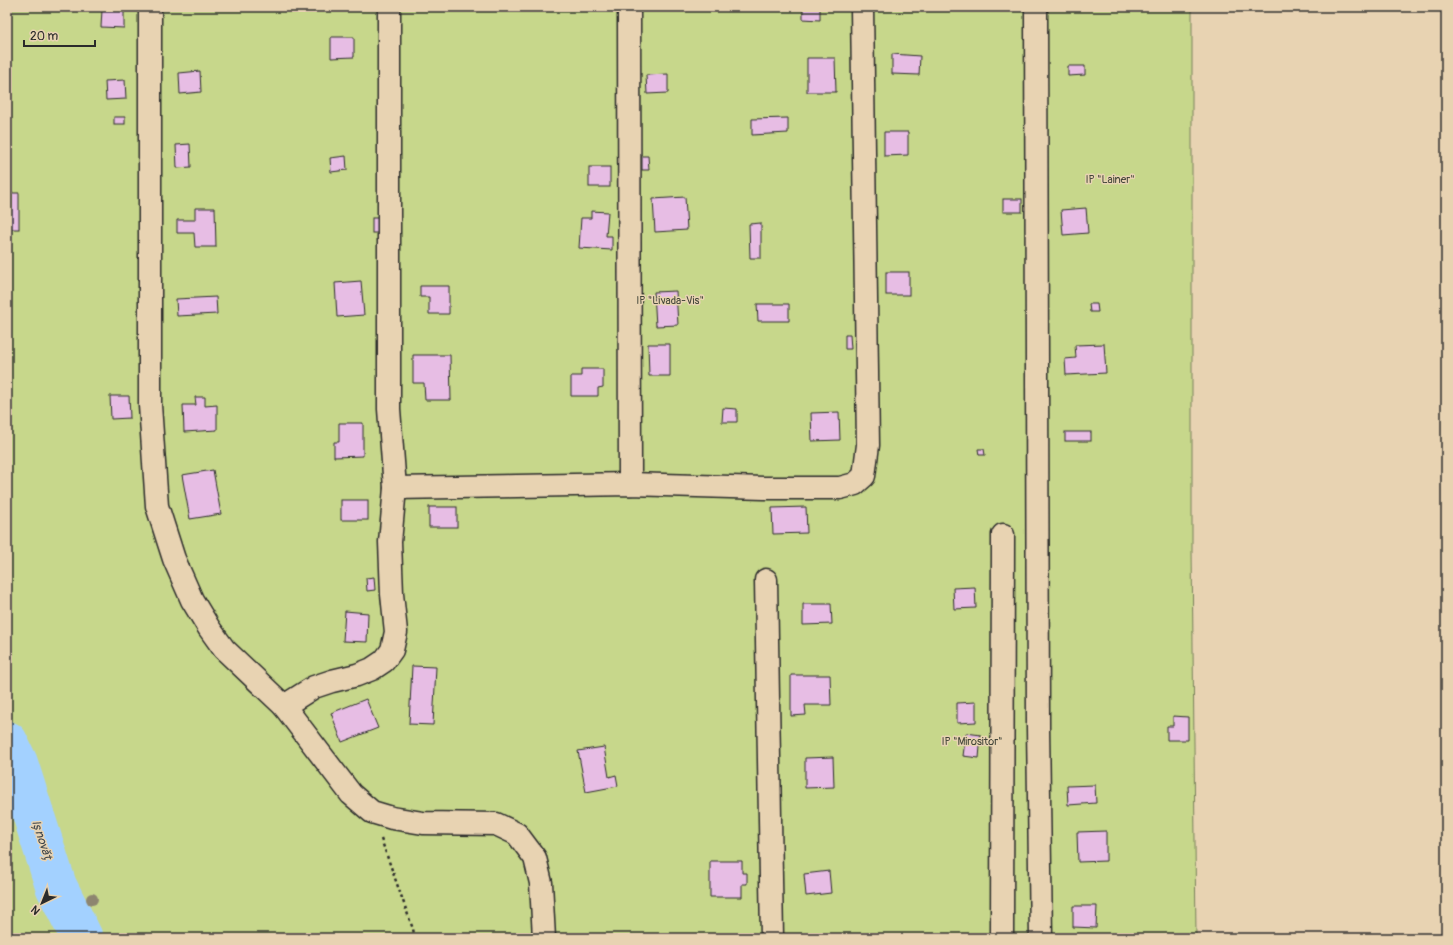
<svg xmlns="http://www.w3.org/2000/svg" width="1453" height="945" font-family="Pangolin,sans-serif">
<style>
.green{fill:#c7d78b;stroke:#79815b}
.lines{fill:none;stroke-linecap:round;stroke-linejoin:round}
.river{stroke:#a3d1ff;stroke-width:42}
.building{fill:#e7bde4;stroke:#2b2b2b}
.minor-casing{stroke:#2b2b2b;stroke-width:25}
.path{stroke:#2b2b2b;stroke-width:2.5;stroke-dasharray:3 3;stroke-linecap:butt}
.minor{stroke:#e8d3b2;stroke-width:22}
.tree{fill:#8d856f}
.labels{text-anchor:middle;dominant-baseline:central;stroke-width:3;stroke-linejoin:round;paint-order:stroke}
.park-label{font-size:11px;fill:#424539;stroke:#e8d3b2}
.water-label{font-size:12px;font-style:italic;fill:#3d444b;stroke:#e8d3b2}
</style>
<rect width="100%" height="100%" fill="#e8d3b2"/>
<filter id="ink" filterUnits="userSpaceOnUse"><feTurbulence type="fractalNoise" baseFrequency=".025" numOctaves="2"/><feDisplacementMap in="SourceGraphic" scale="8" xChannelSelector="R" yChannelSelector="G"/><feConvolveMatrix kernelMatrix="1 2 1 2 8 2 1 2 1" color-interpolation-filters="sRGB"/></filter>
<g filter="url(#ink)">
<polygon class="green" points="7,7 1192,7 1192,550 1196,938 7,938"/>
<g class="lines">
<polyline class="river" points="7,742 17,763 56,886 82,938"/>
</g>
<g class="building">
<polygon points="803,7 820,7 820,20 803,19"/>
<polygon points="102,10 124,10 124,28 101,27"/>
<polygon points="331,37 354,37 354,57 331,58"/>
<polygon points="892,54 920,56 919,75 892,74"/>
<polygon points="807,58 835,58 836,92 807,92"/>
<polygon points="1068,66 1085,66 1085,75 1068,76"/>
<polygon points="200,71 201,92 180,94 179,73"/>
<polygon points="668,74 668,93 647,94 646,75"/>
<polygon points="125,80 126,99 106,100 105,81"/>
<rect x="114" y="117" width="11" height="7"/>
<polygon points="788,118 788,133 752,135 752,119"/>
<polygon points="884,132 908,132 908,155 884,156"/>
<polygon points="190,144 191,167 177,168 176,145"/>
<polygon points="346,156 347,170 331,172 330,158"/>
<polygon points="642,156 648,156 649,170 642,170"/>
<rect x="589" y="167" width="21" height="20"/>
<rect x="7" y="193" width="12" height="36"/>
<polygon points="685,197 687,230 655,232 653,199"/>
<rect x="1003" y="199" width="19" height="13"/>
<polygon points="195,208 215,208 216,247 195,247 194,233 177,233 177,220 195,220"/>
<polygon points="1086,208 1088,233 1063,235 1061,210"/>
<polygon points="591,211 608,212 606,236 612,236 612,250 579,248 581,218 591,218"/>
<rect x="372" y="218" width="6" height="15"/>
<polygon points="761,223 761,258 750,258 749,224"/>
<rect x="886" y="272" width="23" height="23"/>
<polygon points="361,281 364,315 337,317 335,283"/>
<polygon points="420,286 449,286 449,314 429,314 429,297 420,297"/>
<polygon points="676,291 678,325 656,326 654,292"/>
<polygon points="216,297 217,314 177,316 176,299"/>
<polygon points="757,304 789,304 789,321 758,321"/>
<polygon points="1089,304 1097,304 1098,312 1090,312"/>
<polygon points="845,335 850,335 851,349 845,349"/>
<polygon points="648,344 670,344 670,376 649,376"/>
<polygon points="1104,344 1106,373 1066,375 1065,359 1076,358 1075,345"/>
<polygon points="413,355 450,355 451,400 425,400 424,383 413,383"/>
<polygon points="581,369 603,369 603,387 598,388 598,396 571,396 571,376 581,376"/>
<polygon points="110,396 129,396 130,418 111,419"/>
<polygon points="195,397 205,397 205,406 217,405 217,430 184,432 183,405 196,405"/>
<polygon points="723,408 737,409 737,422 722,422"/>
<polygon points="839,412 840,440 812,441 811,413"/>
<polygon points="339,423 363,423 363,456 334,457 334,442 339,442"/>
<rect x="1065" y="432" width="26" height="9"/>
<polygon points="978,449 984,449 985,455 979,455"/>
<polygon points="213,470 221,514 190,519 182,475"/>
<rect x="341" y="500" width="27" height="20"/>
<rect x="429" y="507" width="28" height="20"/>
<polygon points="806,507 807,533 773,534 772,508"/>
<polygon points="374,577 375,590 367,591 366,578"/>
<polygon points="975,587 976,608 954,609 953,588"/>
<polygon points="803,604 831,604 832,624 803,625"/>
<polygon points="345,611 368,613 367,642 343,641"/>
<polygon points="412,666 436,667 433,725 409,724"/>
<polygon points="791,675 830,675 831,705 805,705 806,715 791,716"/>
<polygon points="366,699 378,728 342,742 331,713"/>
<polygon points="976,702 976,722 957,723 957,703"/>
<polygon points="1173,716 1188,717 1188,740 1167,740 1167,726 1173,726"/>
<polygon points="966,733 981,735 979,758 963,756"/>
<polygon points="604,747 609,777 616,775 618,786 586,792 578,751"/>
<polygon points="833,757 834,787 805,788 805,758"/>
<polygon points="1095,785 1096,803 1068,805 1067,786"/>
<polygon points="1106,831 1106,861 1078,862 1077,832"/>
<polygon points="710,861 742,861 742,873 747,873 747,884 742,884 742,897 710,897"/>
<polygon points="829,871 831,893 806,896 804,874"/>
<polygon points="1073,906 1097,906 1096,928 1073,927"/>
</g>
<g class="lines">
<g class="minor-casing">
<g id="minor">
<polyline points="150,7 150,405 157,506 174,559 192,600 209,628 224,649 284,706 351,794 372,812 392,818 423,823 496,824 517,834 535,858 541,883 544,938"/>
<polyline points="629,7 630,484"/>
<polyline points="1036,7 1038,727 1041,938"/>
<polyline points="395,488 630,484 764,488 840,488 855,484 864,476 868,445 862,7"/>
<polyline points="766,580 772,938"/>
<polyline points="284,706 314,687 332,681 357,675 372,669 384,661 392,650 396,632 392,594 390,542 395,488 389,409 389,7"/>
<polyline points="1002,938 1003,535"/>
</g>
</g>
<polyline class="path" points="381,839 413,929 415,938"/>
<use href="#minor" class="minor"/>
</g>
<circle class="tree" cx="92" cy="899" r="6"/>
</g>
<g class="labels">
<g class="park-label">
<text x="1110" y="179">IP "Lainer"</text>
<text x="670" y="300">IP "Livada-Vis"</text>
<text x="972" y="741">IP "Mirositor"</text>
</g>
<g class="water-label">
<text transform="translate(42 841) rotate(72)">Ișnovăț</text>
</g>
</g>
<rect width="1453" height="945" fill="none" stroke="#e8d3b2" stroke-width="24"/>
<rect x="12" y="12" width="1429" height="921" fill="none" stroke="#2b2b2b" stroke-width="1.5" filter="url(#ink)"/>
<g transform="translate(42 903) rotate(223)" stroke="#e8d3b2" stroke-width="3" paint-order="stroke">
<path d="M0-3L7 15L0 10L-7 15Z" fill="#2b2b2b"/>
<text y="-6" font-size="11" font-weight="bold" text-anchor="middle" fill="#2b2b2b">N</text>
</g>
<path d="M24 40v6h71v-6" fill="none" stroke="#2b2b2b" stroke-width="2"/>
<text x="30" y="40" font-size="12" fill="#2b2b2b" stroke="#e8d3b2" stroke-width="3" paint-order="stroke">20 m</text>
</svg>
